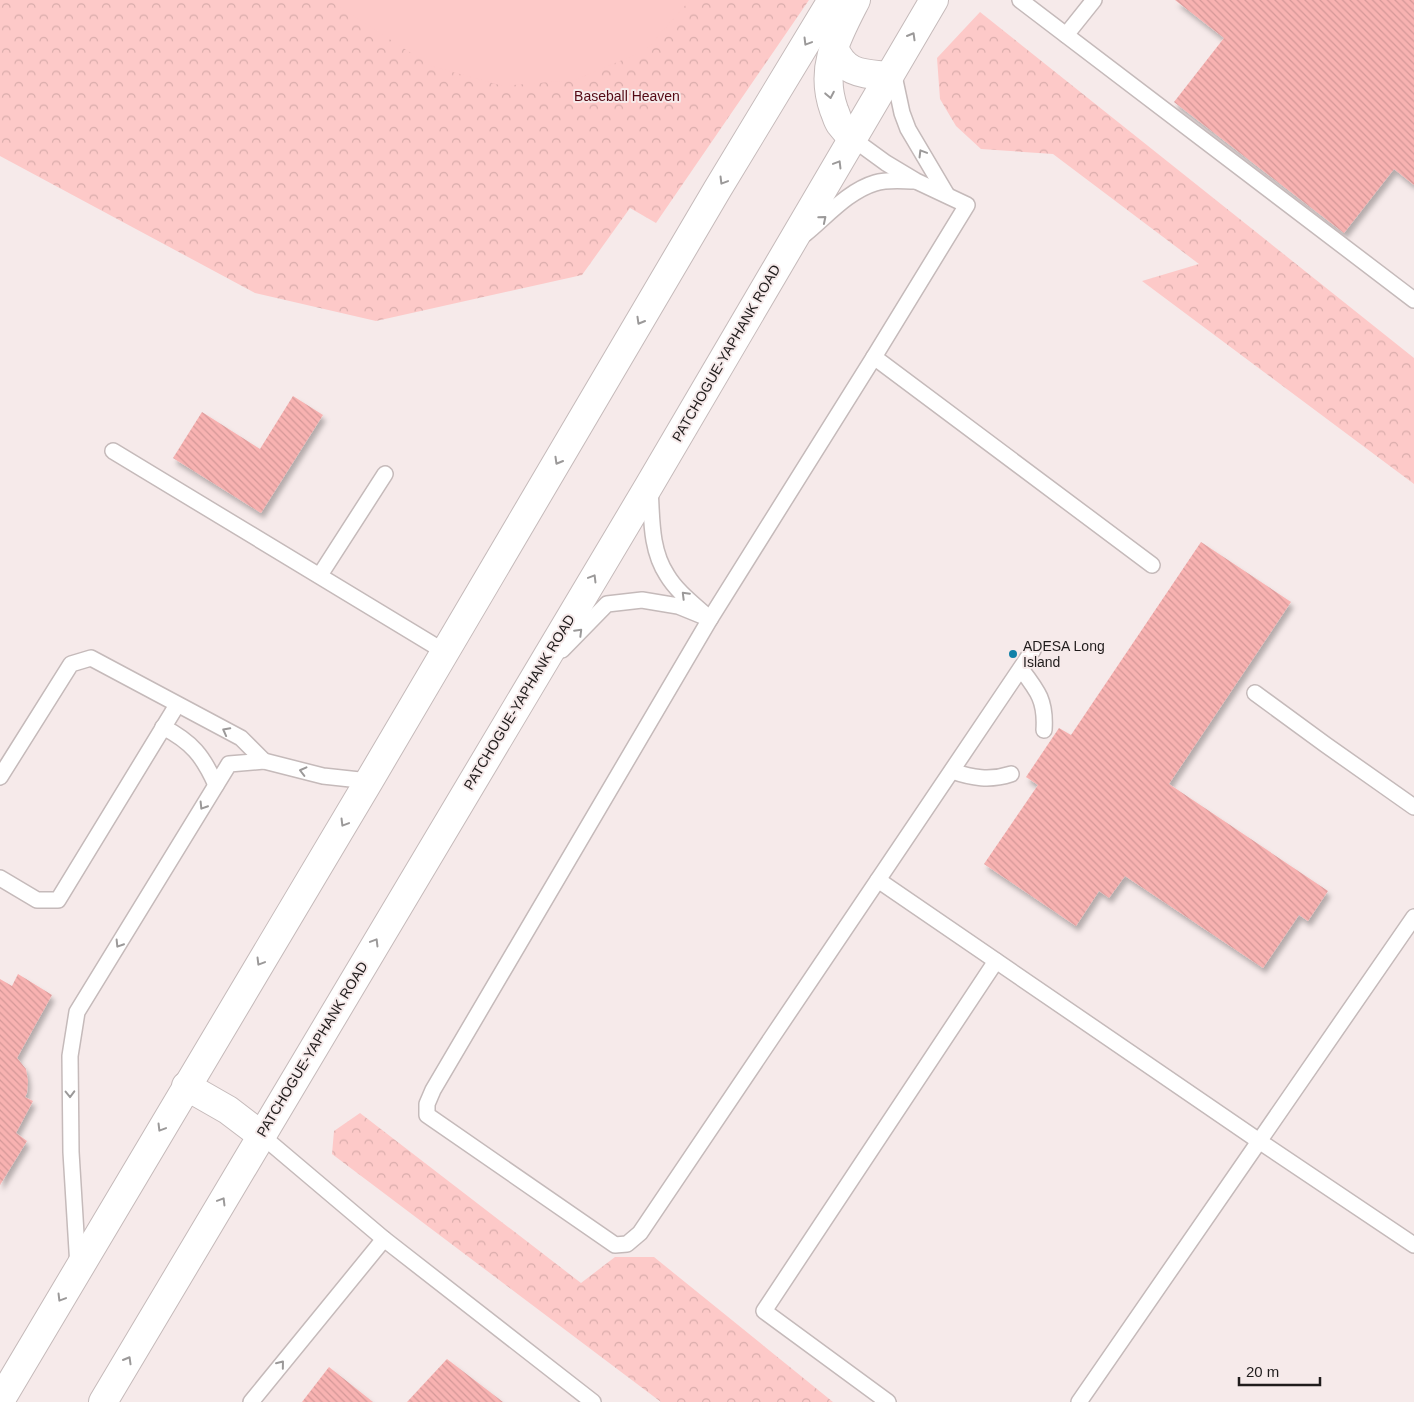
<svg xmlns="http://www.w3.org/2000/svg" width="1414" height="1402" font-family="Helvetica,sans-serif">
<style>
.forest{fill:url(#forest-crowns)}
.pitch{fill:#fdc9c8}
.building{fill:url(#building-back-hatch);filter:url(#shadow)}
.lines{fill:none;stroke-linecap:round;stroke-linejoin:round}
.lane-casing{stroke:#c5baba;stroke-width:18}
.primary-casing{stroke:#c5baba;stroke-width:30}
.lane{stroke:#fff;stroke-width:15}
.primary{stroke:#fff;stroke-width:28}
.oneway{stroke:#9b9999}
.poi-dot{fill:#1181a8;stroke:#f6eaea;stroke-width:2}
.labels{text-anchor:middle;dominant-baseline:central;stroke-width:4;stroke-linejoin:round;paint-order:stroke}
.park-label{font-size:14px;fill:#540914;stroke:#f6eaea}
.street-label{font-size:14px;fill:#201c1c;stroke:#f6eaea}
.poi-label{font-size:14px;fill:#201c1c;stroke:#f6eaea;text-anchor:start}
</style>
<defs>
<pattern id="forest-crowns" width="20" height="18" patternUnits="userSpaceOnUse" patternTransform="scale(1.25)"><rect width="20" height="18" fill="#fdc9c8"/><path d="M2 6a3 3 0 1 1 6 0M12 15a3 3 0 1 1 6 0" fill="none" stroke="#d9acab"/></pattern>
<pattern id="building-back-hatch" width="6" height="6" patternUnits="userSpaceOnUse" patternTransform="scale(1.25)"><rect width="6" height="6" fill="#f8b2b1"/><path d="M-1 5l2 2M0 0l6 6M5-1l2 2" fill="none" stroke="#d49898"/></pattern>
<filter id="shadow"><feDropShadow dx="3" dy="5.5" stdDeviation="2.5" flood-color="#0004"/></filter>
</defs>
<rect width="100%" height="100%" fill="#f6eaea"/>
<g class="forest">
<polygon points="0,0 809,0 656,223 630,208 582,275 376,321 255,293 0,156"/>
<polygon points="980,12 1414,358 1414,484 1142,281 1199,264 1053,154 981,149 956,126 940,99 937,58"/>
<polygon points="360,1113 581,1283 615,1257 654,1257 833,1402 661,1402 332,1154 334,1131"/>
</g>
<polygon class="pitch" points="329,0 690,0 646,50 575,80 503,86 431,66"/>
<g class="building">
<polygon points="1175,0 1414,0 1414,185 1394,169 1344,233 1174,102 1224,38"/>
<polygon points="293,396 323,415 261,513 173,458 202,412 260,449"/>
<polygon points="1201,542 1291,602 1169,784 1328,891 1308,921 1299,915 1263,968 1125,876 1109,898 1099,891 1076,926 984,864 1038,785 1026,777 1059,728 1071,735"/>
<polygon points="18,974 52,995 17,1058 26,1069 28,1081 27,1093 25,1097 33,1101 16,1133 27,1141 0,1185 0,979 12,986"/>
<polygon points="447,1359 503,1402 407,1402"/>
<polygon points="329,1367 373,1402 302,1402"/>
</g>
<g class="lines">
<g class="lane-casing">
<g id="lane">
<polyline points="1020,0 1414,300"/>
<polyline points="1066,35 1094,0"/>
<polyline points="893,71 902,113 908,129 947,195"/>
<polyline points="853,139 886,163 916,181 967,205 874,357 710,619 433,1090 427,1104 427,1115 615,1245 627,1244 640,1233 1033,650"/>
<path d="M805,234C826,217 848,191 875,183C888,179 902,181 915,181"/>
<polyline points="874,357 1152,565"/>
<polyline points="113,451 445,652"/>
<polyline points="320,575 385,474"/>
<path d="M562,650L607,604L642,600L678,606L710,619C695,605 677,592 667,575C650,549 652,517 650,488"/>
<path d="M1021,669C1038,691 1046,701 1044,730"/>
<polyline points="1255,693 1326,745 1414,807"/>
<path d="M163,727C192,742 203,756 216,785"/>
<path d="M952,771C972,778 990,781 1011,774"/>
<polyline points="0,777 71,664 91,658 241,738 264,761"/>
<polyline points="0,878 37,900 58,900 177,705"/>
<polyline points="878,880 1259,1141 1414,1245"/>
<polyline points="261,1135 384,1239 593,1402"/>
<polyline points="78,1267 71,1152 70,1056 77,1012 229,764 264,761 323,776 369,781"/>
<polyline points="251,1402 384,1239"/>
<polyline points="888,1402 764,1311 996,961"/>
<polyline points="1079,1402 1414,917"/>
</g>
</g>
<g class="primary-casing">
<g id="primary">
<path d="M834,48C846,75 862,73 889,76"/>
<path d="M853,139C848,134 844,129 840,124C837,120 836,114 834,110C819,68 837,37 856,0"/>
<polyline points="186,1086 228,1110 261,1135"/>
<polyline points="0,1401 369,781 717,190 832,0"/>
<polyline points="103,1402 650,484 934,0"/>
</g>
</g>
<use href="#lane" class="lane"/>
<use href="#primary" class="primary"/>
</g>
<defs><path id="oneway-chevron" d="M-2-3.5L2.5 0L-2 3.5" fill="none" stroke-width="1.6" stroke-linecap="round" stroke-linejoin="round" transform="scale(1.25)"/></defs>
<g class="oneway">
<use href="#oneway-chevron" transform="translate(912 36) rotate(-60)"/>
<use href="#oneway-chevron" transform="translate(807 42) rotate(121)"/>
<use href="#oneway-chevron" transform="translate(830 95) rotate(79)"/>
<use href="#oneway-chevron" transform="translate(922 153) rotate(-121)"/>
<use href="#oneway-chevron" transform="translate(838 164) rotate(-59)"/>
<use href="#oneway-chevron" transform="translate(723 181) rotate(121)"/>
<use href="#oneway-chevron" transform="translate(823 219) rotate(-40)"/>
<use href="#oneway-chevron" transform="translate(640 321) rotate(120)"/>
<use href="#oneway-chevron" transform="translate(558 461) rotate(120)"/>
<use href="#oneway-chevron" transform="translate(593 578) rotate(-59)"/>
<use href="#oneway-chevron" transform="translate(685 595) rotate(-135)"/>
<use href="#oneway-chevron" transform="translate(579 632) rotate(-45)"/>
<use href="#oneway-chevron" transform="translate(226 731) rotate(-152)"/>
<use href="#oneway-chevron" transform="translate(303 771) rotate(-166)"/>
<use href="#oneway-chevron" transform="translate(203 806) rotate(122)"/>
<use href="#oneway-chevron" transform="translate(344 823) rotate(121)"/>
<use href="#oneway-chevron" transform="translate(375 942) rotate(-59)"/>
<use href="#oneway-chevron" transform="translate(119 944) rotate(122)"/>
<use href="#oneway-chevron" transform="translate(260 962) rotate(121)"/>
<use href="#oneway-chevron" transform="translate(70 1094) rotate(89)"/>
<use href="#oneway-chevron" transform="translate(161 1128) rotate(121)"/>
<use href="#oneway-chevron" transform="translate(222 1201) rotate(-59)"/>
<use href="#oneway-chevron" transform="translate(61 1298) rotate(121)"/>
<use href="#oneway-chevron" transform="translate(128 1360) rotate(-60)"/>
<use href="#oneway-chevron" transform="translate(281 1364) rotate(-51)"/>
</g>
<circle class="poi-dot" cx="1013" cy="654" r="5"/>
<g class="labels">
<g class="park-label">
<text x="627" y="96">Baseball Heaven</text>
</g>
<g class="street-label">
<text transform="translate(726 353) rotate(-60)">PATCHOGUE-YAPHANK ROAD</text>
<text transform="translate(519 702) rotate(-59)">PATCHOGUE-YAPHANK ROAD</text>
<text transform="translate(312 1049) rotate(-59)">PATCHOGUE-YAPHANK ROAD</text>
</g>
<g class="poi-label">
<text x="1023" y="646">ADESA Long<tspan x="1023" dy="16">Island</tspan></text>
</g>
</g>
<path d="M1239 1377v8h81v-8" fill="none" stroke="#201c1c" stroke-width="2.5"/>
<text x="1246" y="1377" font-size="15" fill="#201c1c" stroke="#f6eaea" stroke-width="4" paint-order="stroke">20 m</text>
</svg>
